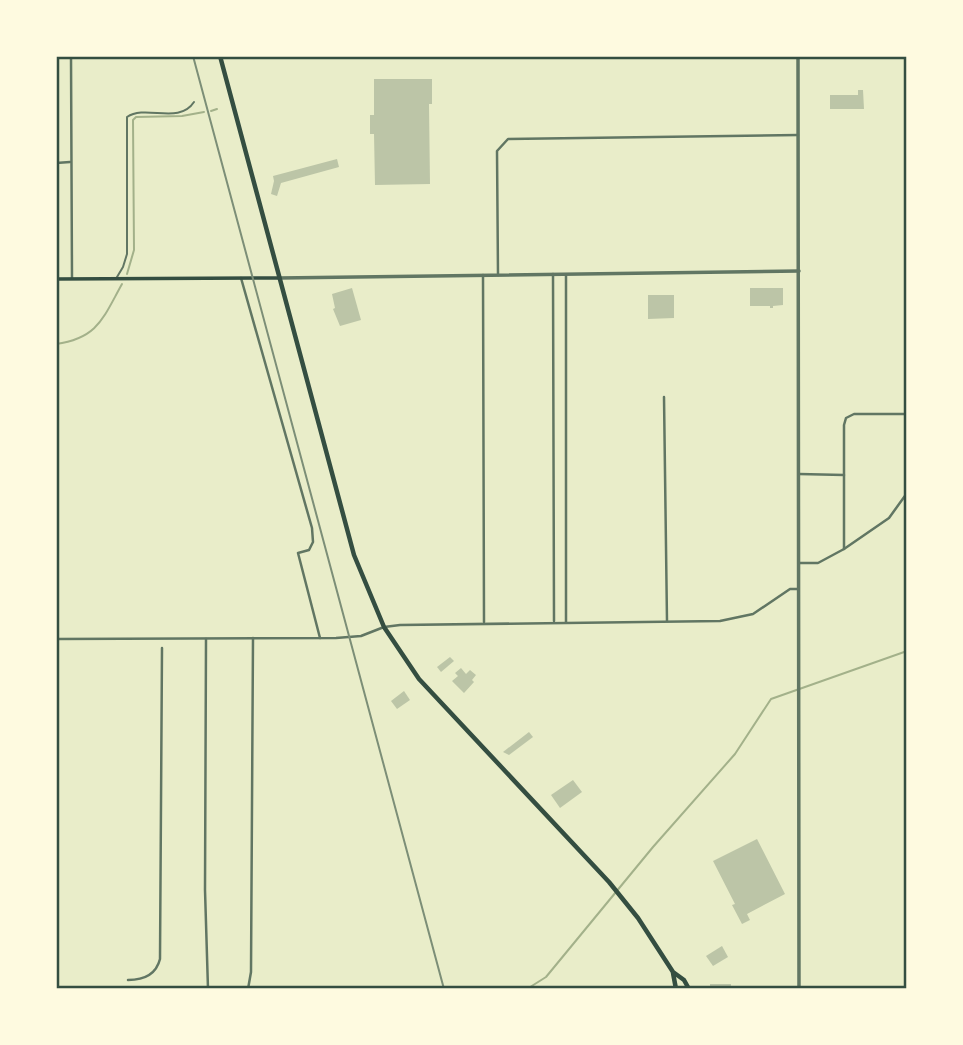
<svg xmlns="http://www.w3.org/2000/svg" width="963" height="1045" font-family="Arial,sans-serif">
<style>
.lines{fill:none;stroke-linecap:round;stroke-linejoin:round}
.stream{stroke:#a3b18a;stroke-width:2}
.building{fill:#bcc5a7}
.service{stroke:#617663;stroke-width:2}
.minor{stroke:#617663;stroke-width:2.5}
.tertiary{stroke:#617663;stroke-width:3.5}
.secondary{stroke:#344e41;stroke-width:3.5}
.trunk{stroke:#344e41;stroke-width:4.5}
.rail{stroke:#7c8e77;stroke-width:2}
.neatline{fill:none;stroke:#344e41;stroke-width:2.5}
</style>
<rect width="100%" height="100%" fill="#e9edc9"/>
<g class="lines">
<g class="stream">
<polyline points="211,111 217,109"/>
<polyline points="127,274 134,250 133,120 136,117 182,116 204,112"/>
<path d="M56,344C98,338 103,318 122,284"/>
<polyline points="527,989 546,977 653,847 735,754 771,699 907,651"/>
</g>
</g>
<g class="building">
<polygon points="374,79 432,79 432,104 429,104 430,184 375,185 374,134 370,134 370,115 374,115"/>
<polygon points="858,90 863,90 864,109 830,109 830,95 858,95"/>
<polygon points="337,159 339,167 281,183 277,196 271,194 274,181 273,176"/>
<polygon points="352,288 361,320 340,326 333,309 335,308 332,294"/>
<polygon points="750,288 783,288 783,305 773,306 773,308 770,308 770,306 750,306"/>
<polygon points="648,295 674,295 674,318 648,319"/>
<polygon points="450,657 454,661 441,672 437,667"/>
<polygon points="461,668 466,674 470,670 476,675 472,680 474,682 464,693 452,681 458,676 455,673"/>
<polygon points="404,691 410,700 397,709 391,701"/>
<polygon points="529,732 533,737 509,755 503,752"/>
<polygon points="573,780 582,792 560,808 551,795"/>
<polygon points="757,839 785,894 747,914 750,920 742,924 732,905 735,904 713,861"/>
<polygon points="722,946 728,957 713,966 706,956"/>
<rect x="710" y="984" width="21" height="5"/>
</g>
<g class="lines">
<path class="service" d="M117,277L123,267L127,254V117C146,104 179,125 194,102"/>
<g class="minor">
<polyline points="71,56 72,278"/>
<polyline points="56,163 70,162"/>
<polyline points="553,274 554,621"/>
<polyline points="483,275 484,622"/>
<polyline points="498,275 497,151 508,139 798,135"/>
<polyline points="241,278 312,528 313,542 309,550 298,553 320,638"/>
<polyline points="664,397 667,621"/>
<polyline points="799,474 844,475 844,549 818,563 800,563"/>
<polyline points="844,475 844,425 846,418 854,414 907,414"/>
<polyline points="844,549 889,518 907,493"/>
<polyline points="566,622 566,276"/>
<polyline points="56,639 336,638 361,636 384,627 400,625 720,621 753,614 790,589 798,589"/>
<polyline points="206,639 205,890 208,989"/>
<path d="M128,980C144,980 156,975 160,959L162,648"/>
<polyline points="248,989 251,972 253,638"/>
</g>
<g class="tertiary">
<polyline points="798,56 799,989"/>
<polyline points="279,278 799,271"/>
</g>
<polyline class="secondary" points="56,279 279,278"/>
<g class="trunk">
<polyline points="220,56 354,555 384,627 419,679 609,882 638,918 673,972 684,980 689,989"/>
<polyline points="673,973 676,989"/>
</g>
<polyline class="rail" points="193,56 444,989"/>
</g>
<rect width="963" height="1045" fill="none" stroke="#fefae0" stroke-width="116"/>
<rect x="58" y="58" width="847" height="929" class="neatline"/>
</svg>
